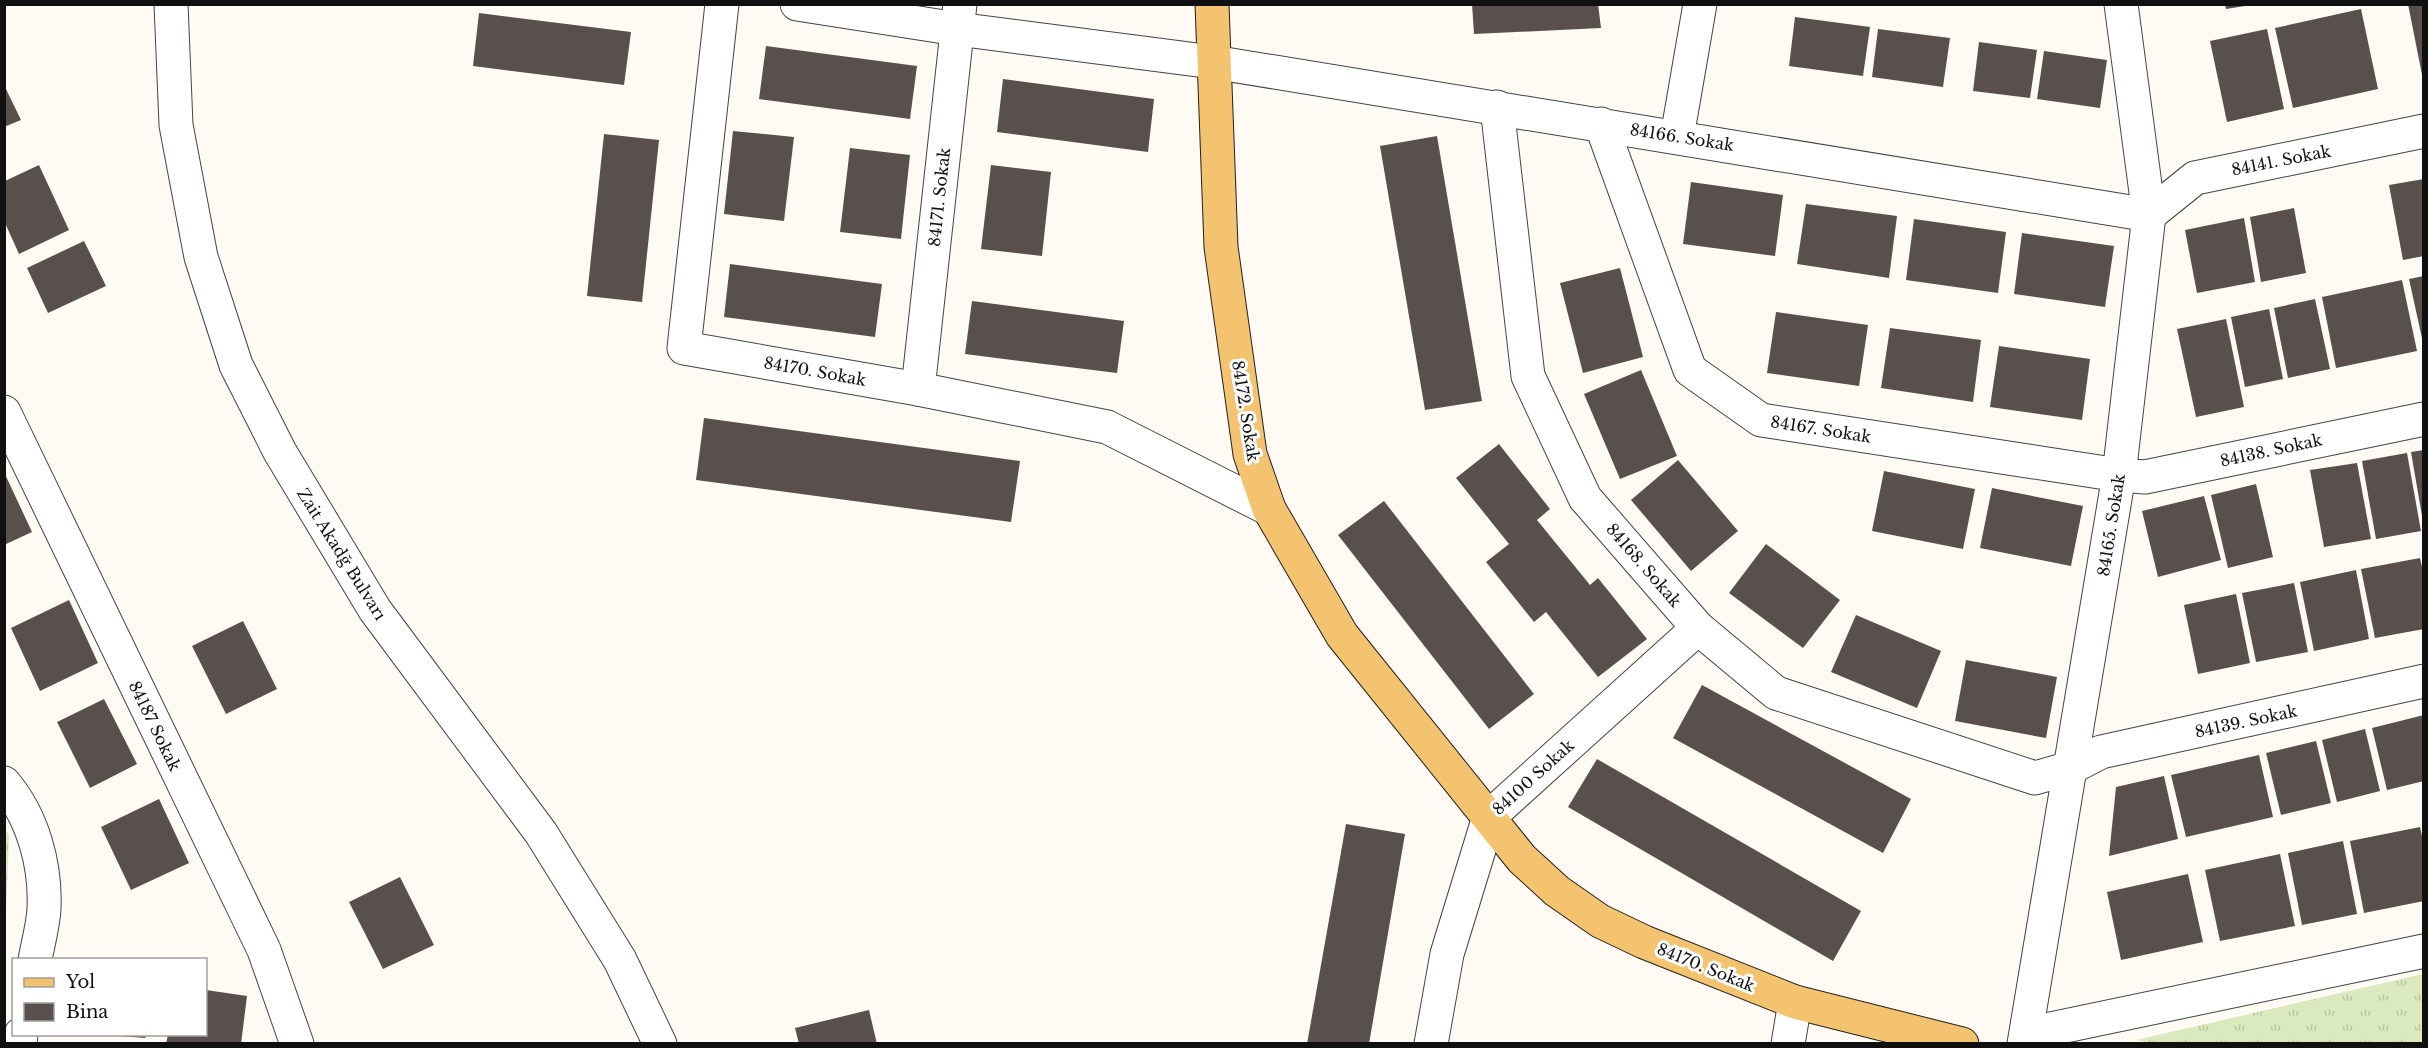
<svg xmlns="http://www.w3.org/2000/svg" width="2428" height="1048" font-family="'Libre Baskerville',serif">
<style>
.grass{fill:url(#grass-tufts)}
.building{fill:#59504d}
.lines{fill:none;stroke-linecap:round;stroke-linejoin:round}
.minor-casing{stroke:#434343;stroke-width:35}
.major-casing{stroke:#212121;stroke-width:35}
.minor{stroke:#fff;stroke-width:33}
.major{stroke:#f3c36f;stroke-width:33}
.labels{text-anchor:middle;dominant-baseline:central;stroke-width:6;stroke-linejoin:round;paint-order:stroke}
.street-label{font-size:16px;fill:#101010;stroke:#fff}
</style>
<defs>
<pattern id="grass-tufts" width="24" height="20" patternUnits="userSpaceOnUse" patternTransform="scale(1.5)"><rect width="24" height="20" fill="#dae9be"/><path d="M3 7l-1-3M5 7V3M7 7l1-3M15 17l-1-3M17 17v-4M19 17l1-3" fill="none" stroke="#bac7a2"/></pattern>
</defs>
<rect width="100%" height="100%" fill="#fffbf4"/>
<g class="grass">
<polygon points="5,828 9,836 5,939 4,828"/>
<polygon points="2423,974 2423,1043 2163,1044 2136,1040"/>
</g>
<g class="building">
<polygon points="1472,4 1598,4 1601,28 1474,34"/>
<polygon points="2225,4 2245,4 2245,6 2226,9"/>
<polygon points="2408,4 2424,4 2424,75 2422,75"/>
<polygon points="2361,9 2378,89 2293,108 2275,28"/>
<polygon points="479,13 631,32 624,85 473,66"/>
<polygon points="1795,17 1870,27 1863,76 1789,66"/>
<polygon points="1878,29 1950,38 1943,87 1872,77"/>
<polygon points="2267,29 2284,109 2227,122 2210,41"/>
<polygon points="1979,42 2037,50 2030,98 1973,91"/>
<polygon points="766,46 917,66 910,119 759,99"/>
<polygon points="2044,51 2107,60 2100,108 2037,99"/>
<polygon points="1003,79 1154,99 1148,152 997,132"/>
<polygon points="4,85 21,120 4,127"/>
<polygon points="733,131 794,137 784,221 724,214"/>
<polygon points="604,134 659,140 642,302 587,296"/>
<polygon points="1437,136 1482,401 1425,410 1380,146"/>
<polygon points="850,148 910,155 901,239 840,232"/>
<polygon points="39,165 69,230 19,254 5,223 5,181"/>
<polygon points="991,165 1051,172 1042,256 981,249"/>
<polygon points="2424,179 2424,256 2403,260 2389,185"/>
<polygon points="1691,182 1783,195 1775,256 1683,244"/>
<polygon points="1806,204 1897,216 1889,278 1797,264"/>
<polygon points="2294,208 2306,273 2261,282 2250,217"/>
<polygon points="2244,218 2255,282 2197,293 2185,230"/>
<polygon points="1914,219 2006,232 1998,293 1906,280"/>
<polygon points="2022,233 2114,246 2105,307 2014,294"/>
<polygon points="84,241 106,286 48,313 27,268"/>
<polygon points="730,264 882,284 875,337 724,317"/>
<polygon points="1620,268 1643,357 1583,373 1560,283"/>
<polygon points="2424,276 2424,343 2423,343 2409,279"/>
<polygon points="2402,280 2417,351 2336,368 2322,297"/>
<polygon points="2315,299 2330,369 2288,378 2274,308"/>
<polygon points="972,301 1124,321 1117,373 965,354"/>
<polygon points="2269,309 2283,379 2245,387 2231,317"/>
<polygon points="1776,312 1868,325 1859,386 1767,373"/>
<polygon points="2226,319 2244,407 2196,417 2177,329"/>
<polygon points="1890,328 1981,340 1973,402 1881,388"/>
<polygon points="1999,346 2090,359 2082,420 1990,407"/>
<polygon points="1641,370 1677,456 1620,479 1584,394"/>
<polygon points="704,418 1020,461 1011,522 696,480"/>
<polygon points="1499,444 1550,509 1537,520 1590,585 1598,578 1647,639 1598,677 1546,612 1534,622 1486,562 1509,544 1456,478"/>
<polygon points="2424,450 2424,516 2422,516 2411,452"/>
<polygon points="2407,453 2421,531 2376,539 2362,461"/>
<polygon points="1678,460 1738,531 1691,571 1631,500"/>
<polygon points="2357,463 2371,539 2324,547 2310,470"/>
<polygon points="1884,471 1975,489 1963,549 1872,531"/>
<polygon points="4,472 32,532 4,545"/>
<polygon points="2256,484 2273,557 2228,568 2211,495"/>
<polygon points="1992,488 2083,506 2071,566 1980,548"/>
<polygon points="2204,496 2221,560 2158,577 2142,511"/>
<polygon points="1384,501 1534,694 1489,729 1338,535"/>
<polygon points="1766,544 1840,600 1803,648 1729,593"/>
<polygon points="2420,558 2424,576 2424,629 2375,638 2361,569"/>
<polygon points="2356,570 2369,639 2314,651 2300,582"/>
<polygon points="2294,583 2308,652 2256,662 2242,593"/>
<polygon points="2236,594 2250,663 2198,674 2184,605"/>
<polygon points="69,600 98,663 40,691 11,628"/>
<polygon points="1856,615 1941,651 1917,708 1831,672"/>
<polygon points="243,621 277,689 226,714 192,646"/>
<polygon points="1966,660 2057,677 2046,738 1955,721"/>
<polygon points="1702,685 1911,799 1883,853 1673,738"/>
<polygon points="104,699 137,764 90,788 57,722"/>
<polygon points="2424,715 2424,781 2387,790 2372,728"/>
<polygon points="2365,729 2380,791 2337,802 2322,740"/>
<polygon points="2316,741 2331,803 2281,815 2266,753"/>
<polygon points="2259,755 2273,817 2186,837 2171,775"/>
<polygon points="1597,759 1861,911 1833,961 1568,807"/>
<polygon points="2164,776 2178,839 2109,856 2116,787"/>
<polygon points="159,799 189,863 131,890 101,827"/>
<polygon points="1346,824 1405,834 1369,1044 1307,1044"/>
<polygon points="2420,827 2424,845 2424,901 2364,913 2350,841"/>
<polygon points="2343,841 2357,914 2302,925 2288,853"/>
<polygon points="2280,854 2295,926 2220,941 2205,870"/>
<polygon points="2188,874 2203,942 2121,960 2107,892"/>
<polygon points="400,877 434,945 383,969 349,902"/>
<polygon points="206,990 247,996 241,1044 166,1044 168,1034 206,1034"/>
<polygon points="869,1010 877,1044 799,1044 795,1028"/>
<polygon points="120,1034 146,1034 145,1038 120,1036"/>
</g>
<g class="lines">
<g class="minor-casing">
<g id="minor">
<polyline points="171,4 176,125 201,257 236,365 280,452 375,610 541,833 620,960 660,1044"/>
<polyline points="722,4 684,348 918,389 1107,427 1269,509"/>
<polyline points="797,4 957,29 1213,62 2149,215 2195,178 2424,131"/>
<polyline points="1497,107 1528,376 1585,498 1698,628 1776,693 2035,778 2070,768 2101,752 2424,681"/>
<polyline points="1601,124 1690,370 1761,420 2119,475 2145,477 2424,419"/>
<polyline points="1677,137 1700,4"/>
<polyline points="918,389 960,4"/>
<polyline points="4,412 264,950 297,1044"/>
<path d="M4,783C33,817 46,865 44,909C43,926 38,943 35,960"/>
<polyline points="2027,1034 2424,951"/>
<polyline points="20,1044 21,1034"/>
<polyline points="1431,1044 1447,954 1489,817 1698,628"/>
<polyline points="1788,1044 1795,1002"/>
<polyline points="2024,1044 2119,475 2149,215 2121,4"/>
</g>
</g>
<g class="major-casing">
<polyline id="major" points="1212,4 1221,247 1250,454 1269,509 1342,635 1522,859 1557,891 1600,921 1644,942 1795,1002 1962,1044"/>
</g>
<use href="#minor" class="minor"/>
<use href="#major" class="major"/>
</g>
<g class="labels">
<g class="street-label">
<text transform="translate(1682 137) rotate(9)">84166. Sokak</text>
<text transform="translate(2281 160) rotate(-11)">84141. Sokak</text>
<text transform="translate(939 197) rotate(-84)">84171. Sokak</text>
<text transform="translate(815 371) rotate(10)">84170. Sokak</text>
<text transform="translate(1246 411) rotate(81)">84172. Sokak</text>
<text transform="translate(1821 429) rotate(9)">84167. Sokak</text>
<text transform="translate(2271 450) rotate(-12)">84138. Sokak</text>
<text transform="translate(2111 525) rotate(-81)">84165. Sokak</text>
<text transform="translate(342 554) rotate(58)">Zait Akadğ Bulvarı</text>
<text transform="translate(1644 565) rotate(49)">84168. Sokak</text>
<text transform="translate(2246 721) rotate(-12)">84139. Sokak</text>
<text transform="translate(155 726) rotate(64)">84187 Sokak</text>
<text transform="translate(1533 777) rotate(-42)">84100 Sokak</text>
<text transform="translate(1706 967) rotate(22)">84170. Sokak</text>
</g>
</g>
<rect width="2428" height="1048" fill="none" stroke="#101010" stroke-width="12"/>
<rect x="12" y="958" width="195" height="78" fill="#ffffff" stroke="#9f9f9f" stroke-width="1.5"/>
<rect x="24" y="978" width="30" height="9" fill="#f3c36f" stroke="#9f9f9f" stroke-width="1.5"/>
<text x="66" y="988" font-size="18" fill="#101010">Yol</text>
<rect x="24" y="1003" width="30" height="18" fill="#59504d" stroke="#9f9f9f" stroke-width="1.5"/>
<text x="66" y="1018" font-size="18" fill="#101010">Bina</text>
</svg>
